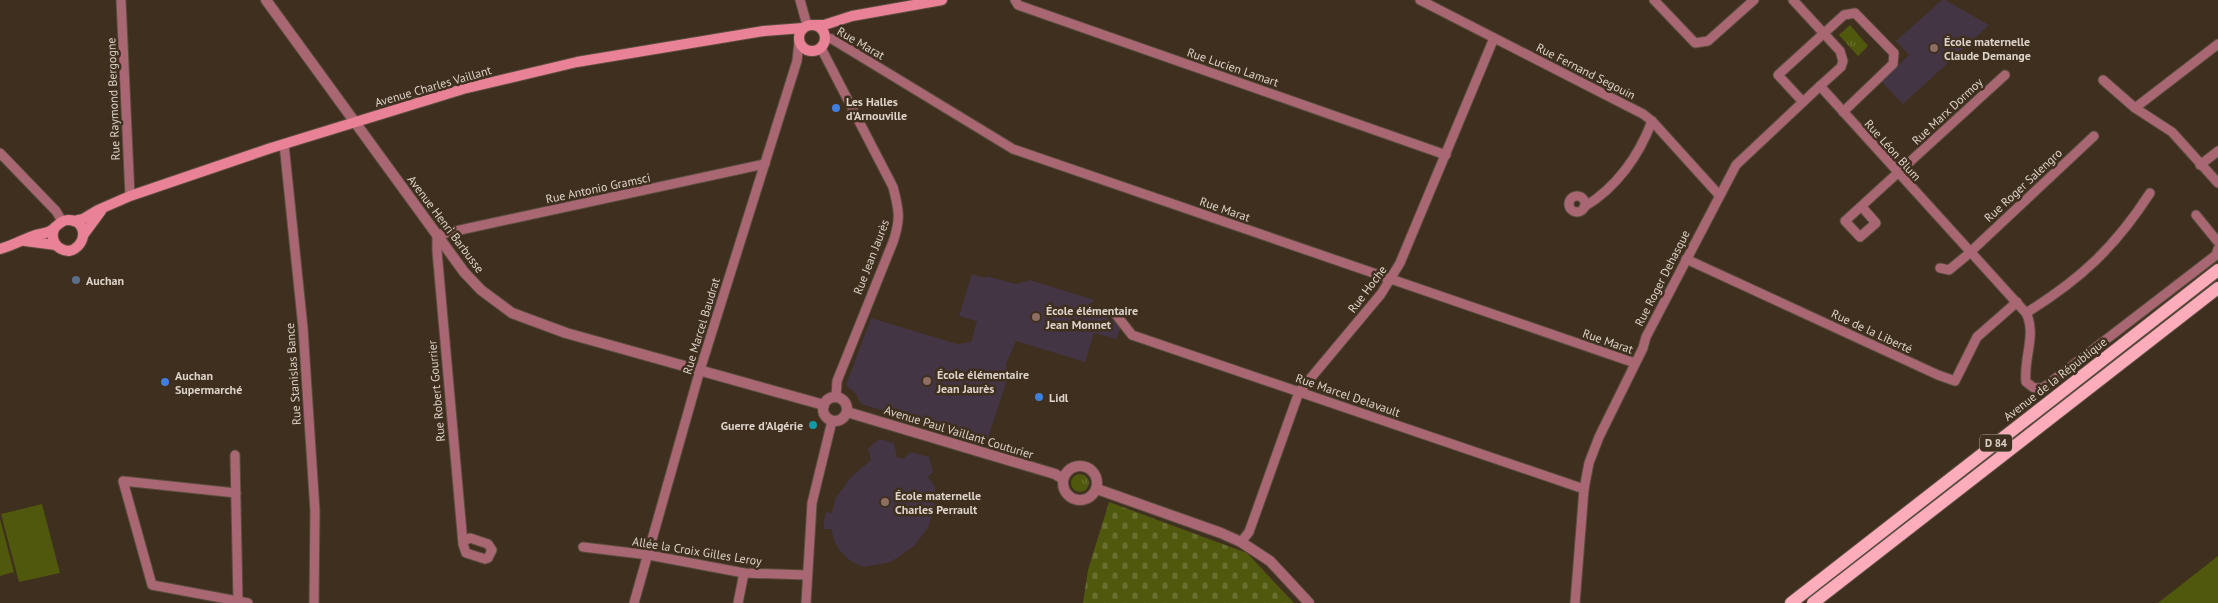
<svg xmlns="http://www.w3.org/2000/svg" width="2218" height="603" font-family="'PT Sans',sans-serif">
<style>
.education{fill:#433543}
.grass{fill:url(#grass-tufts)}
.cemetery{fill:url(#cemetery-stones)}
.garden{fill:#50580d}
.lines{fill:none;stroke-linecap:round;stroke-linejoin:round}
.minor-casing{stroke:#5b4d3e;stroke-width:11}
.tertiary-casing{stroke:#5b4d3e;stroke-width:12}
.secondary-casing{stroke:#5b4d3e;stroke-width:12}
.primary-casing{stroke:#5b4d3e;stroke-width:14}
.minor{stroke:#a86773;stroke-width:9}
.tertiary{stroke:#a86773;stroke-width:10}
.secondary{stroke:#e98296;stroke-width:10}
.primary{stroke:#fcacba;stroke-width:12}
.education-dot{fill:#8d6e63;stroke:#3f2f1f;stroke-width:2}
.shop-dot{fill:#3f7fe0;stroke:#3f2f1f;stroke-width:2}
.service-dot{fill:#5c6f8a;stroke:#3f2f1f;stroke-width:2}
.culture-dot{fill:#0f9aa8;stroke:#3f2f1f;stroke-width:2}
.labels{text-anchor:middle;dominant-baseline:central;stroke-width:5;stroke-linejoin:round;paint-order:stroke}
.shield{fill:#3f2f1f;stroke:#aea296;stroke-width:1}
.shield-label{font-size:11px;font-weight:bold;fill:#ddd3c9}
.poi-label{font-size:12px;font-weight:bold;fill:#ddd3c9;stroke:#3f2f1f;text-anchor:start}
.street-label{font-size:12px;fill:#ddd3c9;stroke:#3f2f1f}
</style>
<defs>
<pattern id="grass-tufts" width="24" height="20" patternUnits="userSpaceOnUse" patternTransform="scale(1.25)"><rect width="24" height="20" fill="#50580d"/><path d="M3 7l-1-3M5 7V3M7 7l1-3M15 17l-1-3M17 17v-4M19 17l1-3" fill="none" stroke="#696f2f"/></pattern>
<pattern id="cemetery-stones" width="16" height="16" patternUnits="userSpaceOnUse" patternTransform="scale(1.25)"><rect width="16" height="16" fill="#50580d"/><path d="M2 7V4a2 2 0 0 1 4 0v3zM10 15v-3a2 2 0 0 1 4 0v3z" fill="#696f2f"/></pattern>
</defs>
<rect width="100%" height="100%" fill="#3f2f1f"/>
<g class="education">
<polygon points="1942,0 1945,0 1989,25 1903,104 1881,81 1909,55 1896,41"/>
<polygon points="972,274 985,278 986,276 1016,284 1030,280 1094,300 1087,307 1122,325 1116,339 1094,333 1085,362 1016,341 1006,364 1008,377 987,441 861,404 856,394 846,385 871,318 957,344 971,342 977,321 959,316"/>
<polygon points="879,439 894,443 897,457 903,459 911,452 929,457 933,472 928,477 935,487 935,504 928,528 914,546 891,562 864,567 852,562 841,552 835,543 831,529 824,529 824,521 826,512 832,513 835,499 851,477 871,460 868,449"/>
</g>
<g class="grass">
<polygon points="1850,25 1868,46 1858,56 1839,35"/>
<circle cx="1080" cy="483" r="9"/>
</g>
<polygon class="cemetery" points="1109,502 1247,553 1294,603 1083,603 1088,570"/>
<g class="garden">
<polygon points="42,504 60,573 19,582 1,514"/>
<polygon points="0,519 14,572 0,576"/>
<polygon points="2218,556 2218,603 2158,603"/>
</g>
<g class="lines">
<g class="minor-casing">
<g id="minor">
<polyline points="121,0 130,196"/>
<polyline points="800,0 807,25"/>
<polyline points="1015,0 1018,5 1446,155"/>
<polyline points="1420,0 1643,114 1652,121 1719,195"/>
<polyline points="1654,0 1695,43 1708,41 1754,0"/>
<path d="M1793,0L1840,51L1843,61L1841,67L1820,86L2026,313C2037,334 2023,359 2026,382L2034,388H2043L2216,255L2218,249"/>
<polyline points="826,38 832,39 1013,149 1635,363"/>
<path d="M821,48L893,187C899,210 901,219 893,242L837,381L836,397"/>
<polyline points="2103,80 2135,108 2172,132 2218,183"/>
<polyline points="1803,102 1778,75 1844,15 1855,13 1894,53 1893,64 1843,112"/>
<polyline points="2135,108 2218,44"/>
<polyline points="284,144 303,328 315,511 314,603"/>
<polyline points="0,153 56,211 62,221"/>
<polyline points="2200,165 2218,151"/>
<circle cx="1577" cy="204" r="8"/>
<path d="M1584,207C1616,188 1639,156 1652,121"/>
<polyline points="1862,207 1876,223 1860,237 1845,221 2005,75"/>
<polyline points="2196,215 2218,242"/>
<polyline points="1686,259 1938,375 1955,381 1977,337 2017,302"/>
<polyline points="1940,268 1949,270 1966,256 2094,136"/>
<polyline points="1114,312 1132,335 1584,489"/>
<path d="M2026,313C2081,279 2115,247 2150,193"/>
<polyline points="235,455 238,602"/>
<polyline points="236,493 123,481 152,585 248,603"/>
<polyline points="1241,542 1249,532 1299,392 1381,294 1400,263 1494,38"/>
<polyline points="463,544 464,541 470,538 488,544 492,550 488,558 485,559 466,553 463,544 437,251 437,235 765,164"/>
<polyline points="583,547 649,555 744,573 807,575"/>
<polyline points="634,603 700,370 797,61 799,42"/>
<polyline points="738,603 744,573"/>
<polyline points="806,603 812,503 832,421"/>
<polyline points="1575,603 1584,489 1589,463 1599,437 1643,348 1646,337 1736,165 1820,86"/>
</g>
</g>
<g class="tertiary-casing">
<g id="tertiary">
<polyline points="266,0 464,272 481,290 512,313 566,333 824,405"/>
<circle cx="835" cy="409" r="12"/>
<polyline points="847,412 1055,474 1063,479"/>
<circle cx="1080" cy="483" r="17"/>
<polyline points="1097,489 1221,533 1241,542 1270,561 1309,603"/>
</g>
</g>
<g class="secondary-casing">
<g id="secondary">
<circle cx="812" cy="38" r="13"/>
<polyline points="817,25 824,25 852,16 942,0"/>
<polyline points="74,221 83,219 98,210 130,196 271,148 463,89 577,62 764,31 803,28"/>
<polyline points="84,234 101,211"/>
<polyline points="25,241 56,245"/>
<path d="M0,249C11,246 22,240 33,236C38,234 43,234 48,232C56,229 59,220 68,220C89,220 87,247 69,251C56,250 49,239 55,227"/>
</g>
</g>
<g class="primary-casing">
<g id="primary">
<polyline points="1791,603 2218,270"/>
<polyline points="1813,603 2218,288"/>
</g>
</g>
<use href="#minor" class="minor"/>
<use href="#tertiary" class="tertiary"/>
<use href="#secondary" class="secondary"/>
<use href="#primary" class="primary"/>
</g>
<g class="education-dot">
<circle cx="1934" cy="48" r="5"/>
<circle cx="1036" cy="317" r="5"/>
<circle cx="927" cy="381" r="5"/>
<circle cx="885" cy="502" r="5"/>
</g>
<g class="shop-dot">
<circle cx="836" cy="108" r="5"/>
<circle cx="165" cy="382" r="5"/>
<circle cx="1039" cy="397" r="5"/>
</g>
<circle class="service-dot" cx="76" cy="280" r="5"/>
<circle class="culture-dot" cx="813" cy="425" r="5"/>
<g class="labels">
<rect class="shield" x="1980" y="434.5" width="32" height="17" rx="4"/>
<g class="shield-label">
<text x="1996" y="443">D 84</text>
</g>
<g class="poi-label">
<text x="1944" y="41">École maternelle<tspan x="1944" dy="14">Claude Demange</tspan></text>
<text x="846" y="101">Les Halles<tspan x="846" dy="14">d'Arnouville</tspan></text>
<text x="86" y="280">Auchan</text>
<text x="1046" y="310">École élémentaire<tspan x="1046" dy="14">Jean Monnet</tspan></text>
<text x="937" y="374">École élémentaire<tspan x="937" dy="14">Jean Jaurès</tspan></text>
<text x="175" y="375">Auchan<tspan x="175" dy="14">Supermarché</tspan></text>
<text x="1049" y="397">Lidl</text>
<text x="803" y="425" text-anchor="end">Guerre d'Algérie</text>
<text x="895" y="495">École maternelle<tspan x="895" dy="14">Charles Perrault</tspan></text>
</g>
<g class="street-label">
<text transform="translate(861 43) rotate(30)">Rue Marat</text>
<text transform="translate(1233 67) rotate(19)">Rue Lucien Lamart</text>
<text transform="translate(1586 71) rotate(27)">Rue Fernand Segouin</text>
<text transform="translate(433 86) rotate(-16)">Avenue Charles Vaillant</text>
<text transform="translate(113 99) rotate(-92)">Rue Raymond Bergogne</text>
<text transform="translate(1947 111) rotate(-43)">Rue Marx Dormoy</text>
<text transform="translate(1893 150) rotate(48)">Rue Léon Blum</text>
<text transform="translate(2023 185) rotate(-43)">Rue Roger Salengro</text>
<text transform="translate(598 188) rotate(-12)">Rue Antonio Gramsci</text>
<text transform="translate(1225 209) rotate(19)">Rue Marat</text>
<text transform="translate(446 224) rotate(53)">Avenue Henri Barbusse</text>
<text transform="translate(871 257) rotate(-69)">Rue Jean Jaurès</text>
<text transform="translate(1662 278) rotate(-63)">Rue Roger Dehasque</text>
<text transform="translate(1367 289) rotate(-53)">Rue Hoche</text>
<text transform="translate(701 326) rotate(-73)">Rue Marcel Baudrat</text>
<text transform="translate(1872 331) rotate(25)">Rue de la Liberté</text>
<text transform="translate(1608 341) rotate(19)">Rue Marat</text>
<text transform="translate(293 374) rotate(-94)">Rue Stanislas Bance</text>
<text transform="translate(2055 379) rotate(-38)">Avenue de la République</text>
<text transform="translate(436 391) rotate(-95)">Rue Robert Gourrier</text>
<text transform="translate(1348 395) rotate(19)">Rue Marcel Delavault</text>
<text transform="translate(959 432) rotate(17)">Avenue Paul Vaillant Couturier</text>
<text transform="translate(697 551) rotate(9)">Allée la Croix Gilles Leroy</text>
</g>
</g>
</svg>
